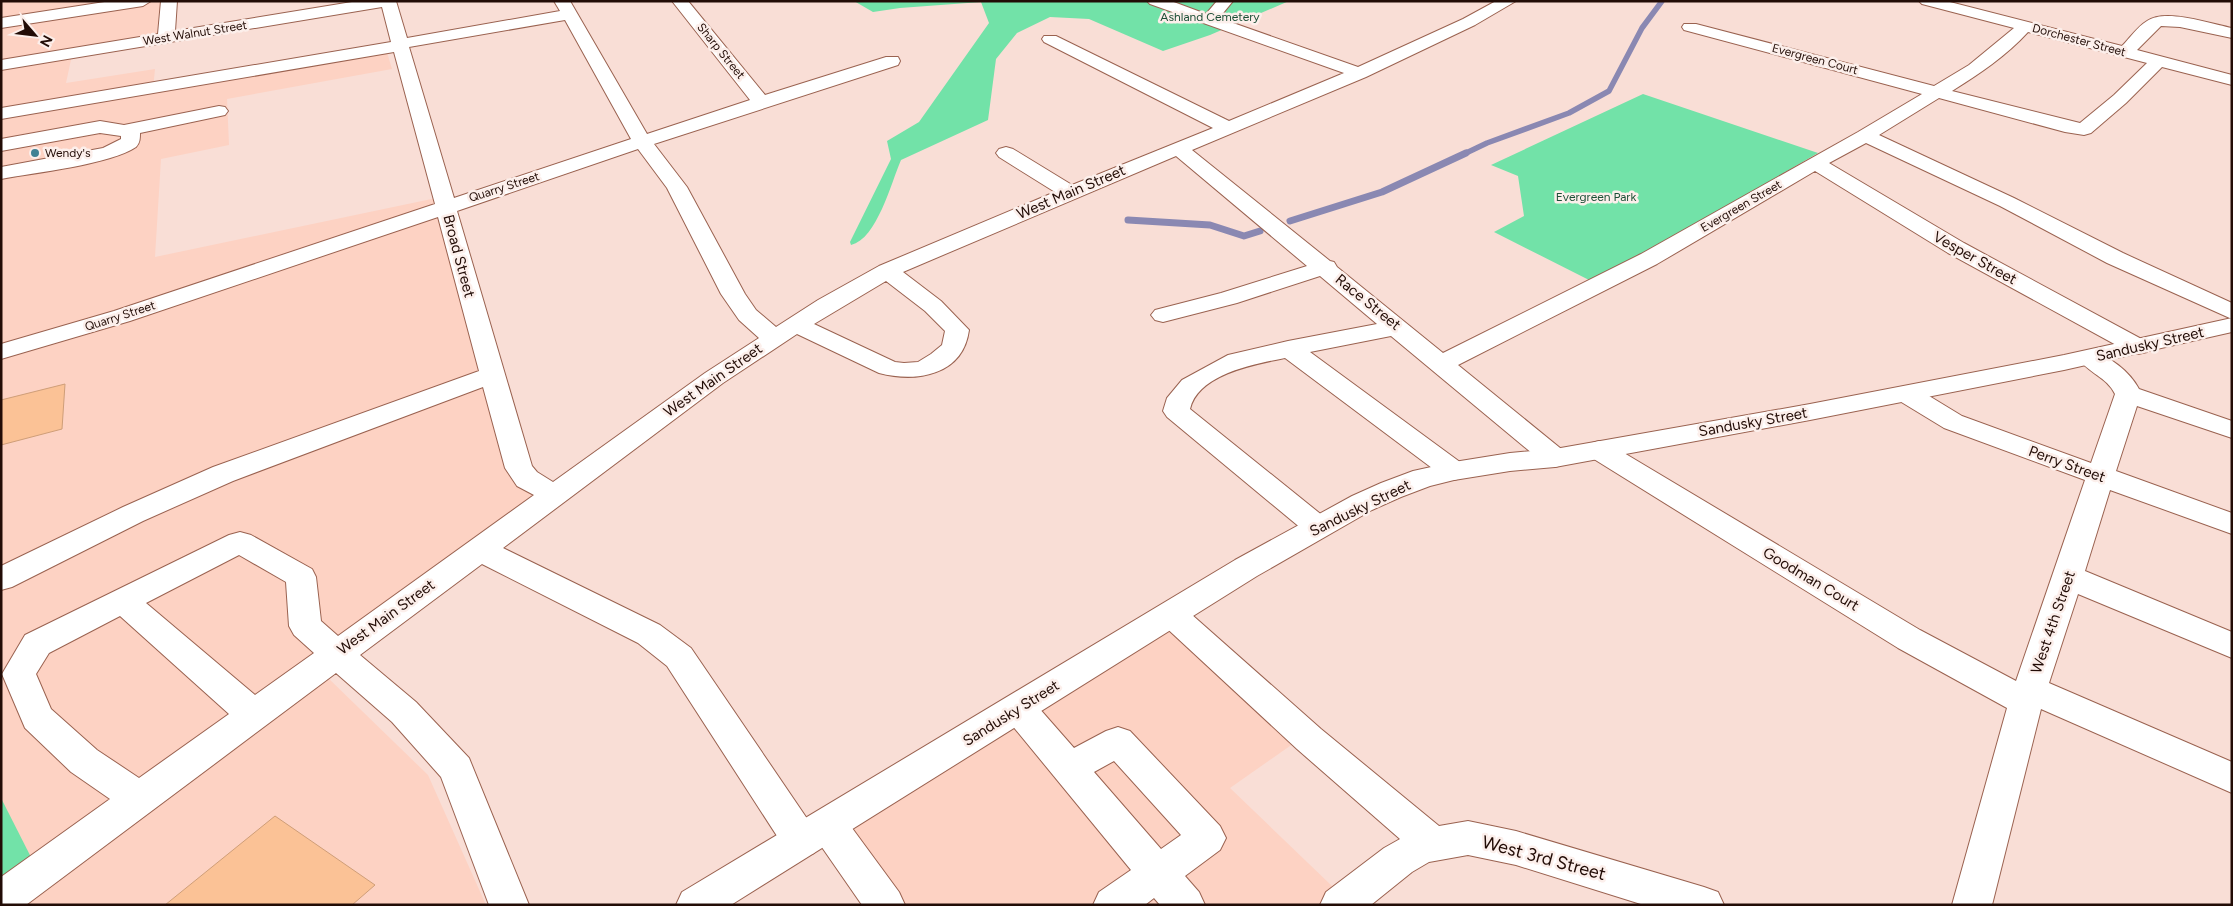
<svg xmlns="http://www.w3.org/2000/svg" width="2233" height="906" font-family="Figtree,sans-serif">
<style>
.built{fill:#fdd2c3}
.green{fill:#72e2a8}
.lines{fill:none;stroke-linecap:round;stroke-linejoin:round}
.stream-far1{stroke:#8a88b2;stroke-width:5.5}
.stream{stroke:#8a88b2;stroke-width:7}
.building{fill:#fbc296;stroke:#cf9e78}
.minor-casing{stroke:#9a6250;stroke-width:2}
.major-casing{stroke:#9a6250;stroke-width:2}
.minor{fill:#fff;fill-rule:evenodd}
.major{fill:#fff;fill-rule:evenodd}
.poi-dot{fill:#418294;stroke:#fcefeb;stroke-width:2}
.labels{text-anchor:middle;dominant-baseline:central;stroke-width:5;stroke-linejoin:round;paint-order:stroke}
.far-park-label{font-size:12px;fill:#1c4f36;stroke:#fcefeb}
.far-street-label{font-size:12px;fill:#220c06;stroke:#fcefeb}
.far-poi-label{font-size:12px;fill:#220c06;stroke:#fcefeb;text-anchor:start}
.street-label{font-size:15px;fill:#220c06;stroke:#fcefeb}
.near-street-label{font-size:18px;fill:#220c06;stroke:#fcefeb}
</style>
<rect width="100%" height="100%" fill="#f9ded6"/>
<g class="built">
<polygon points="1,1 172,1 170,40 72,55 66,83 155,69 153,89 386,49 392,69 227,99 229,145 161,159 155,257 441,197 543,512 325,675 428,775 486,905 1,905"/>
<polygon points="1171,606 1314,729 1230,788 1332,886 1344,878 1372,905 861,905 806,824"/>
</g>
<g class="green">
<path d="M854,1H1289L1210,35L1163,51L1089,19L1050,17L1017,33L996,59L988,120L901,160C891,183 877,239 851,245L850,242L891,159L887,141L919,122L989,23L981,2L900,8L873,12Z"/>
<polygon points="1643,94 1818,153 1595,283 1494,232 1524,216 1518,176 1491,165"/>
<polygon points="1,798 39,873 1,900"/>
</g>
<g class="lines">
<polyline class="stream-far1" points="1464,154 1487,143 1569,113 1609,91 1642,28 1662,1"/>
<g class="stream">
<polyline points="1128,220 1210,225 1244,236 1260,231"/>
<polyline points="1290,221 1382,192 1466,153"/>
</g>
</g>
<g class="building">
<polygon points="65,384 62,429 1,445 1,400"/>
<polygon points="275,816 375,885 352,905 165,905"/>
</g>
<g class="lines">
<g class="minor-casing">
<g id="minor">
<polygon points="111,1 151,1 143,6 1,28 1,18"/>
<path d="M161,1H177L175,31L358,1H396L407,38L560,11L554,1H570L647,134L750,100L672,1H688L765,95L886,57H898L900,61L898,65L654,144L687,187L745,294L756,310L776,327L818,300L879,266L1055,192L999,157L996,153L999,149L1006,147L1013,149L1072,185L1213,128L1044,42L1042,39L1044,36H1056L1229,121L1344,73L1150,4L1147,1H1171L1206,14L1217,1H1233L1219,18L1358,67L1463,19L1496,1H1516L1475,25L1366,77L1192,150L1330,261L1334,262L1337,267L1443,353L1641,254L1858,132L1922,94L1684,30L1682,27L1684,24H1696L1934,86L1969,65L2014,28L1922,4L1919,1H1946L2122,46C2130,38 2137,27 2147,21C2166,8 2211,24 2232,28V38L2180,27L2161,26L2137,50L2232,75V85L2162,67L2126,103L2091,133L2084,135L2065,132L1939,98L1879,135L2014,198L2123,253L2232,303V319L2107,263L2000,206L1866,143L1829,163L1964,243L2147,342L2150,347L2147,352L2138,354L2129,352L1948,253L1815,171L1657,264L1458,365L1565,452L1569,458L1565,464L1555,467L1545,464L1391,336L1310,352L1464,465L1468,471L1464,477L1454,480L1444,477L1285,358C1255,364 1198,374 1190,409L1328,520L1333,527L1328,534L1318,537L1308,534L1167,417L1163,411L1167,398L1182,380L1228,355L1288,341L1377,324L1320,276L1237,303L1163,322L1155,320L1151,315L1155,310L1221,293L1307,266L1176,156L903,272L941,301L969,330C963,375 917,383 879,373L797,334L723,383L503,548L660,625L691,648L810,823L815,813L828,809L841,813L899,892L905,905H862L819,843L814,853L801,858L788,853L667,666L638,643L482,564L360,655L416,702L469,758L529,905H489L441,777L392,722L336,673L26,905H1V877L110,799L71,772L25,728L2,674L25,635L229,535L240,532L251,535L312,569L316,577L321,621L338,636L534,495L517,486L505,468L483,387L233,481L143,521L12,587L1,590V566L123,507L213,467L479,371L438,217L130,321L1,359V344L114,311L435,204L394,52L1,119V108L391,42L382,7L1,70V60L158,34ZM565,20L631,139L454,198L409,47ZM2028,32L2147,63L2114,95L2080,123L1952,91C1979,74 2006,56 2028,32ZM638,149L667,188L721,294L739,320L759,338L705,373L553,482L537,472L532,466L457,211ZM886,281L925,311L945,331L942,345L931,354L918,362L904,363L895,362L814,324ZM239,555L286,582L289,626L294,635L314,653L255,695L146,603ZM120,616L229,714L139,778L97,750L51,709L36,674L49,653Z"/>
<path d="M219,106L225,107L228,111L225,115L140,133C140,138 140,143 136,147C112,164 33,173 1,179V167L103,148L121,139V136L100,133L1,151V139L100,121L124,125Z"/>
<path d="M2090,351C2109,355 2130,372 2139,389L2232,421V438L2137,406L2116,471L2232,513V534L2110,490L2085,571L2232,632V658L2078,594L2049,683L2232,762V793L2041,709L1992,905H1952L2007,708L1898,648L1589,456L1585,450L1589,444L1599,441L1609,444L1920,630L2016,681L2085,480L1944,428L1898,400L1894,394L1898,388L1907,386L1916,388L1962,416L2091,463L2115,394C2107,377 2088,373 2078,358L2081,353Z"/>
<polygon points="1171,602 1182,606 1321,729 1439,826 1468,821 1516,831 1704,887 1718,892 1724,905 1644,905 1516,865 1468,855 1429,862 1412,872 1371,905 1320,905 1326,892 1384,848 1400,839 1297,749 1160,622 1155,614 1160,606"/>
<path d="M1019,695L1031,699L1074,748L1106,731L1118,727L1130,731L1220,826L1226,838L1220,850L1185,876L1199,892L1205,905H1160L1154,898L1145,905H1093L1099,892L1131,870L1007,719L1002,709L1007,699ZM1114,761L1181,835L1161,849L1094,772Z"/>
</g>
</g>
<g class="major-casing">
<polygon id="major" points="2232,318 2232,332 2064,370 1810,420 1555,467 1510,471 1454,480 1430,486 1401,497 1372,510 1257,576 731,905 676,905 682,892 1235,560 1352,496 1381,483 1413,471 1454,462 1510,453 1555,449 1810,404 2064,355"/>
</g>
<use href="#minor" class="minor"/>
<use href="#major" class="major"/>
</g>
<circle class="poi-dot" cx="35" cy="153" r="5"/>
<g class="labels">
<g class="far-park-label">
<text x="1210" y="17">Ashland Cemetery</text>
<text x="1596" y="197">Evergreen Park</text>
</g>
<g class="far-street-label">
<text transform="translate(195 33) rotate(-9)">West Walnut Street</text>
<text transform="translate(2079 40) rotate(15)">Dorchester Street</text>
<text transform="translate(721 51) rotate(51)">Sharp Street</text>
<text transform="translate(1815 59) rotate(15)">Evergreen Court</text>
<text transform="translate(504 187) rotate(-18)">Quarry Street</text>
<text transform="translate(1741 206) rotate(-30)">Evergreen Street</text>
<text transform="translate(120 316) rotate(-18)">Quarry Street</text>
</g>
<g class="far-poi-label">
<text x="45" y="153">Wendy's</text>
</g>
<g class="street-label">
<text transform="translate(1071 192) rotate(-23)">West Main Street</text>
<text transform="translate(459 256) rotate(75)">Broad Street</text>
<text transform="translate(1975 258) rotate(29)">Vesper Street</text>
<text transform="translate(1368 302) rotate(39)">Race Street</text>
<text transform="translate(2150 344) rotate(-13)">Sandusky Street</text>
<text transform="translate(713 380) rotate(-35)">West Main Street</text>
<text transform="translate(1753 422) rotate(-10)">Sandusky Street</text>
<text transform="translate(2067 464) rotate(20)">Perry Street</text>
<text transform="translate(1360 508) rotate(-26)">Sandusky Street</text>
<text transform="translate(1811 579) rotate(31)">Goodman Court</text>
<text transform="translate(386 617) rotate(-36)">West Main Street</text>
<text transform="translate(2053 622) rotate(-71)">West 4th Street</text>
<text transform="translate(1011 713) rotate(-32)">Sandusky Street</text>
</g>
<g class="near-street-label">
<text transform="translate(1544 858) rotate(15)">West 3rd Street</text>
</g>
</g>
<rect width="2233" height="906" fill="none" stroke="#220c06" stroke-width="5"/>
<g transform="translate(35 35) rotate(118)" stroke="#fcefeb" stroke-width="4" paint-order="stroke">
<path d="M0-4L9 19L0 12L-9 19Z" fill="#220c06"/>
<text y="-8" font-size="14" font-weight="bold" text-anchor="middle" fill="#220c06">N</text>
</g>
</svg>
